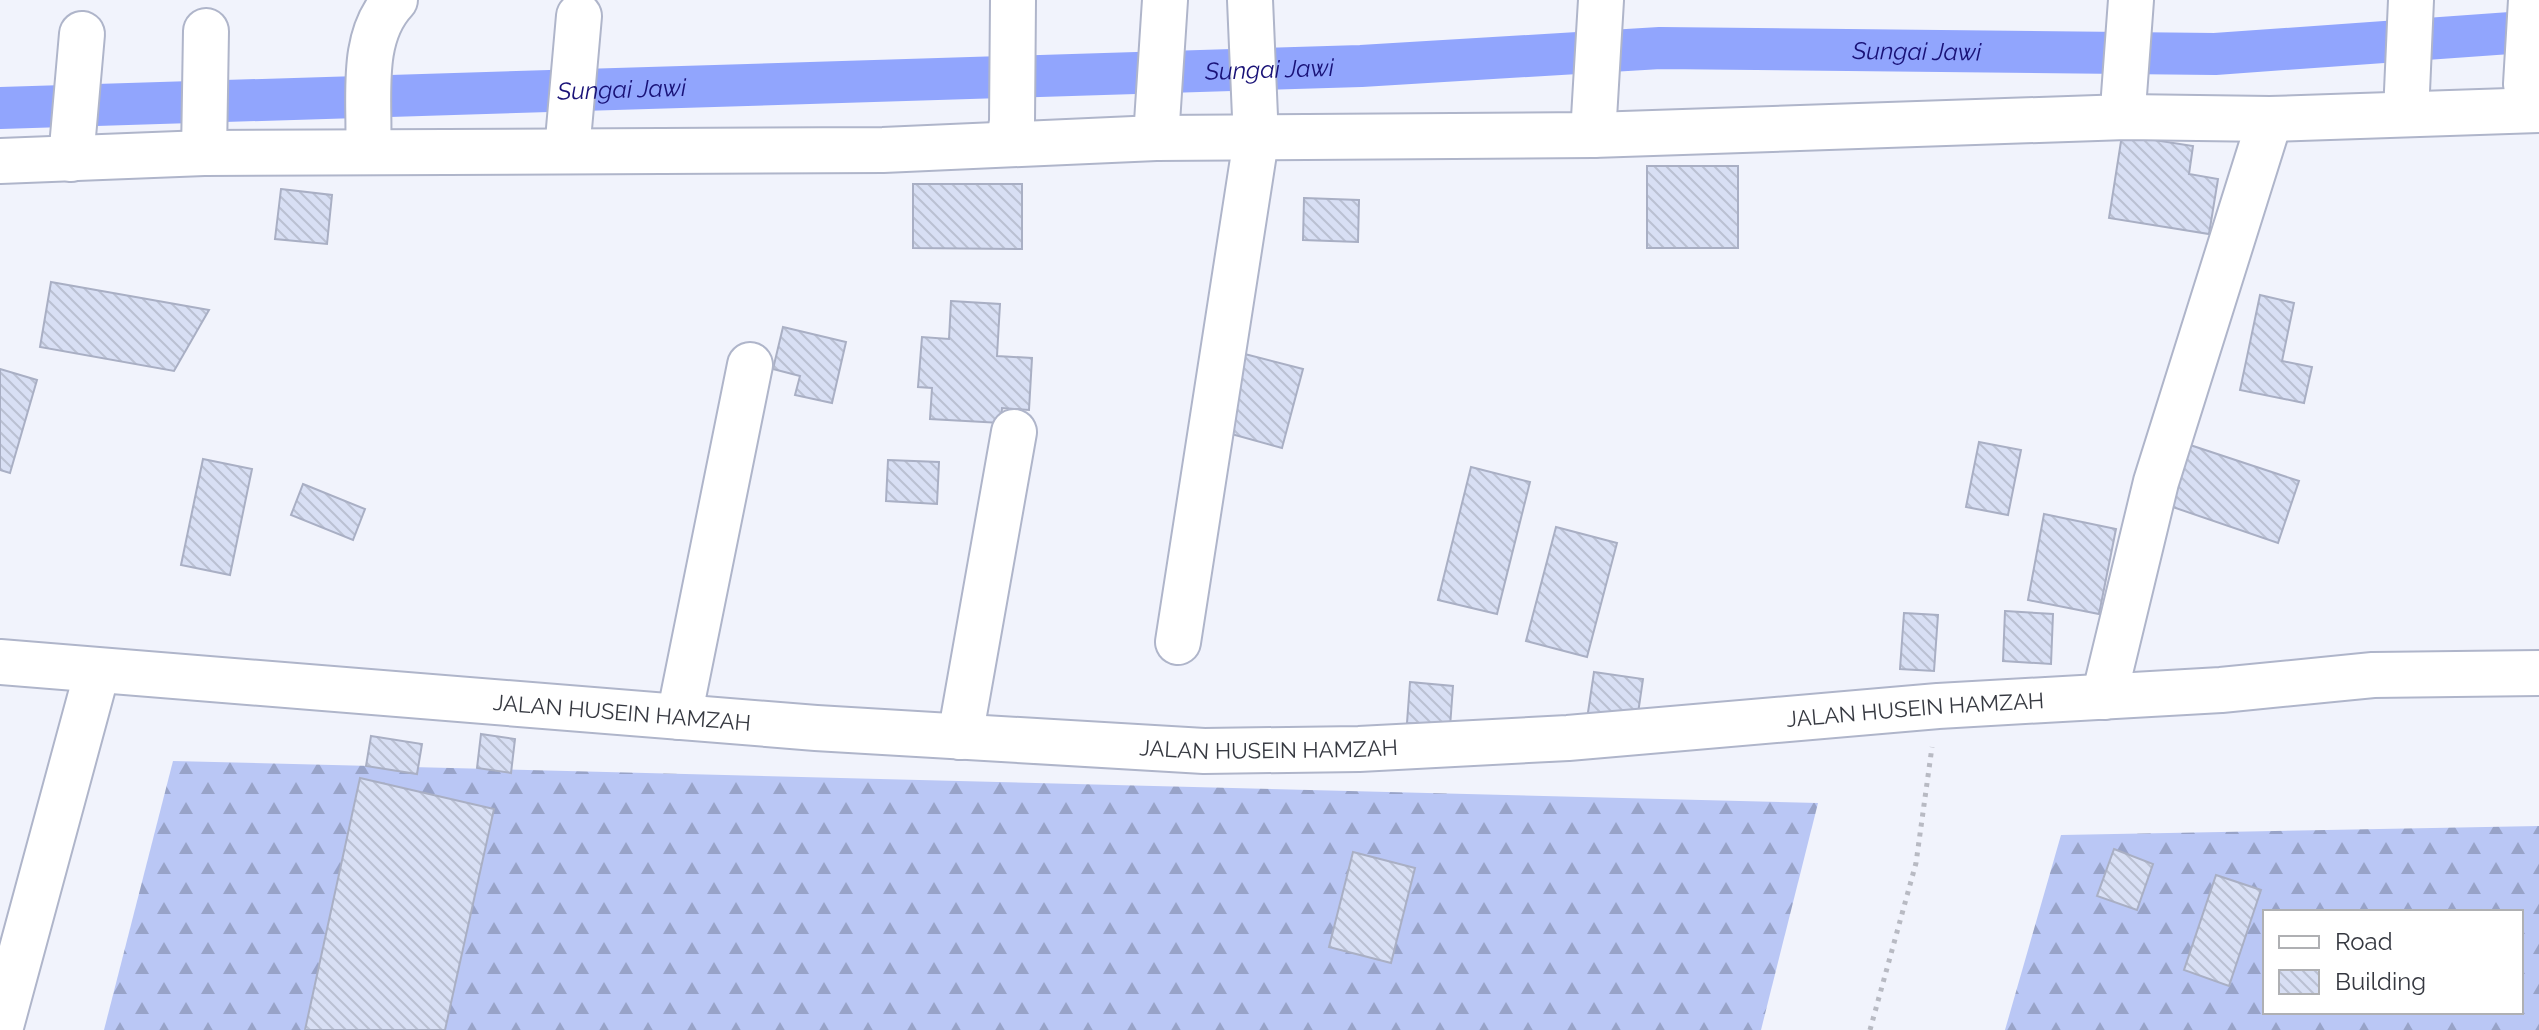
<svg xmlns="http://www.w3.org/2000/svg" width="2539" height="1030" font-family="Raleway,sans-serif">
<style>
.forest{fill:url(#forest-firs);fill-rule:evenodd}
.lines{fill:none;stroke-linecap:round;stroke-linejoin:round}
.canal{stroke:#91a5fd;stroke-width:42}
.building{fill:url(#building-back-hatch);stroke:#a9afc4;stroke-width:2}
.street-casing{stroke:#afb5ca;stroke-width:48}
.secondary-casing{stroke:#afb5ca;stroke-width:48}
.path{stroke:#b8bac3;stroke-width:5;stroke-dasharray:4 6;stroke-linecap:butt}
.street{stroke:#fff;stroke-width:44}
.secondary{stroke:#fff;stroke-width:44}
.labels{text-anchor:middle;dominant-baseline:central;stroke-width:6;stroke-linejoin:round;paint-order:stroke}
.street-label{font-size:22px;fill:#363941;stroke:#fff}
.water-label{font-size:24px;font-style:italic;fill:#191277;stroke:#fff}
</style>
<defs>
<pattern id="forest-firs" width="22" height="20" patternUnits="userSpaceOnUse" patternTransform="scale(2)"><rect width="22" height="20" fill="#bac7f5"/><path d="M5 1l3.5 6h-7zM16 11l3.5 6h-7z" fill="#98a3c8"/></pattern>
<pattern id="building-back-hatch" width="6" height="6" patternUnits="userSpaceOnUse" patternTransform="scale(2)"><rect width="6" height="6" fill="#d8dff4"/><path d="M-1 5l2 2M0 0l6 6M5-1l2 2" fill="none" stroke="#bac0d2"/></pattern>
</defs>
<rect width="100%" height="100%" fill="#f1f3fc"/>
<g class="forest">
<polygon points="173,761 1818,803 1761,1030 104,1030"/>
<path d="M2539,826V1030H2005L2061,835ZM2265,912H2521V1012H2265Z"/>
</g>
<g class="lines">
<path class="canal" id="s1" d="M0,108L1361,66L1660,48L2215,54L2539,31"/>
</g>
<g class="building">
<polygon points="2122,135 2193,146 2189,174 2218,179 2209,234 2109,218"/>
<rect x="1647" y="166" width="91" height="82"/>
<polygon points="913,184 1022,184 1022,249 913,248"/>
<polygon points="281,189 332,195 327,244 275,239"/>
<polygon points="1304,198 1359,200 1358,242 1303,240"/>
<polygon points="51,282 209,310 174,371 40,347"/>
<polygon points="2260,295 2294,303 2282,361 2312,367 2304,403 2240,390"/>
<polygon points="951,301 1000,304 997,356 1032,358 1029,410 1002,408 1001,423 930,419 932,388 918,387 922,337 949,339"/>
<polygon points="783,327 846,342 832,403 795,395 800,376 773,369"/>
<polygon points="1237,352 1303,369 1282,448 1217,430"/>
<polygon points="0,369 37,380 10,473 0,470"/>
<polygon points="1979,442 2021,450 2008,515 1966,507"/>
<polygon points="2181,442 2299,481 2278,543 2161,503"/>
<polygon points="203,459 252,469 230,575 181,565"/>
<polygon points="888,460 939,462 937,504 886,501"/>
<polygon points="1471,467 1530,482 1497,614 1438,600"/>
<polygon points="303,484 365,509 353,540 291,515"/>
<polygon points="2044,514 2116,529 2099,614 2028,600"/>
<polygon points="1556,527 1617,543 1587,657 1526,641"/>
<polygon points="2005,611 2053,614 2051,664 2003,661"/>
<polygon points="1904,613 1938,615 1934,671 1900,669"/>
<polygon points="1594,672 1643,679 1636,727 1587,719"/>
<polygon points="1410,682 1453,686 1450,727 1407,723"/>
<polygon points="481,734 515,739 511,773 477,768"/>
<polygon points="371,736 422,744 417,774 366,766"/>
<polygon points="360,778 494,809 445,1030 305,1030"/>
<polygon points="2114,849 2153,864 2137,910 2097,896"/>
<polygon points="1353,852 1415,868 1391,963 1329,947"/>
<polygon points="2216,875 2261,890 2229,986 2184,970"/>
</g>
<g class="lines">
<g class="street-casing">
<g id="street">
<polyline points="2530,110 2526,84 2531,0"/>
<polyline points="2406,114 2411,0"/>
<polyline points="2126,117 2124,95 2131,0"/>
<polyline points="1593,135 1601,0"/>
<polyline points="1156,138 1165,0"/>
<polyline points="1008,144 1012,122 1013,0"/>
<polyline points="567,151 579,16"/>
<path d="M368,152C371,102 358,39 395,0"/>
<polyline points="204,153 206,31"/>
<polyline points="71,159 82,34"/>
<polyline points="0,161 204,153 883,150 1156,138 1593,135 2126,117 2270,119 2539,110"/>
<polyline points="1178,642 1256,140 1250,0"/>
<polyline points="2104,697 2156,482 2270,119"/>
<polyline points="679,717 750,365"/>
<polyline points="960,737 1014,432"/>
<polyline points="0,1030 97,672"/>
</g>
</g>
<g class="secondary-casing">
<g id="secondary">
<path id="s2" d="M0,662L816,728L1204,751L1359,749L1568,738L1938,706L2221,690L2373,675L2539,673"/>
</g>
</g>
<polyline class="path" points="1870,1030 1916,863 1932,747"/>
<use href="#street" class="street"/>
<use href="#secondary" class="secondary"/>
</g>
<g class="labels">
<g class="street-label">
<text stroke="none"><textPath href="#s2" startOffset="1920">JALAN HUSEIN HAMZAH</textPath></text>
<text stroke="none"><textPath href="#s2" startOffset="624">JALAN HUSEIN HAMZAH</textPath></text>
<text stroke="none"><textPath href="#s2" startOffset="1272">JALAN HUSEIN HAMZAH</textPath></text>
</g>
<g class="water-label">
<text stroke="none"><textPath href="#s1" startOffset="1918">Sungai Jawi</textPath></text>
<text stroke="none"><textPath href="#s1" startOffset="1270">Sungai Jawi</textPath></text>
<text stroke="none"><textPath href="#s1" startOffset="622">Sungai Jawi</textPath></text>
</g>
</g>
<rect x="2263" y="910" width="260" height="104" fill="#ffffff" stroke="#afb0b3" stroke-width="2"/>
<rect x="2279" y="936" width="40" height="12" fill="#ffffff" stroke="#afb0b3" stroke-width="2"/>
<text x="2335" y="950" font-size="24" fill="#363941">Road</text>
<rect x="2279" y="970" width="40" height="24" fill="url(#building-back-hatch)" stroke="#afb0b3" stroke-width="2"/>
<text x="2335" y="990" font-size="24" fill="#363941">Building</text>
</svg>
